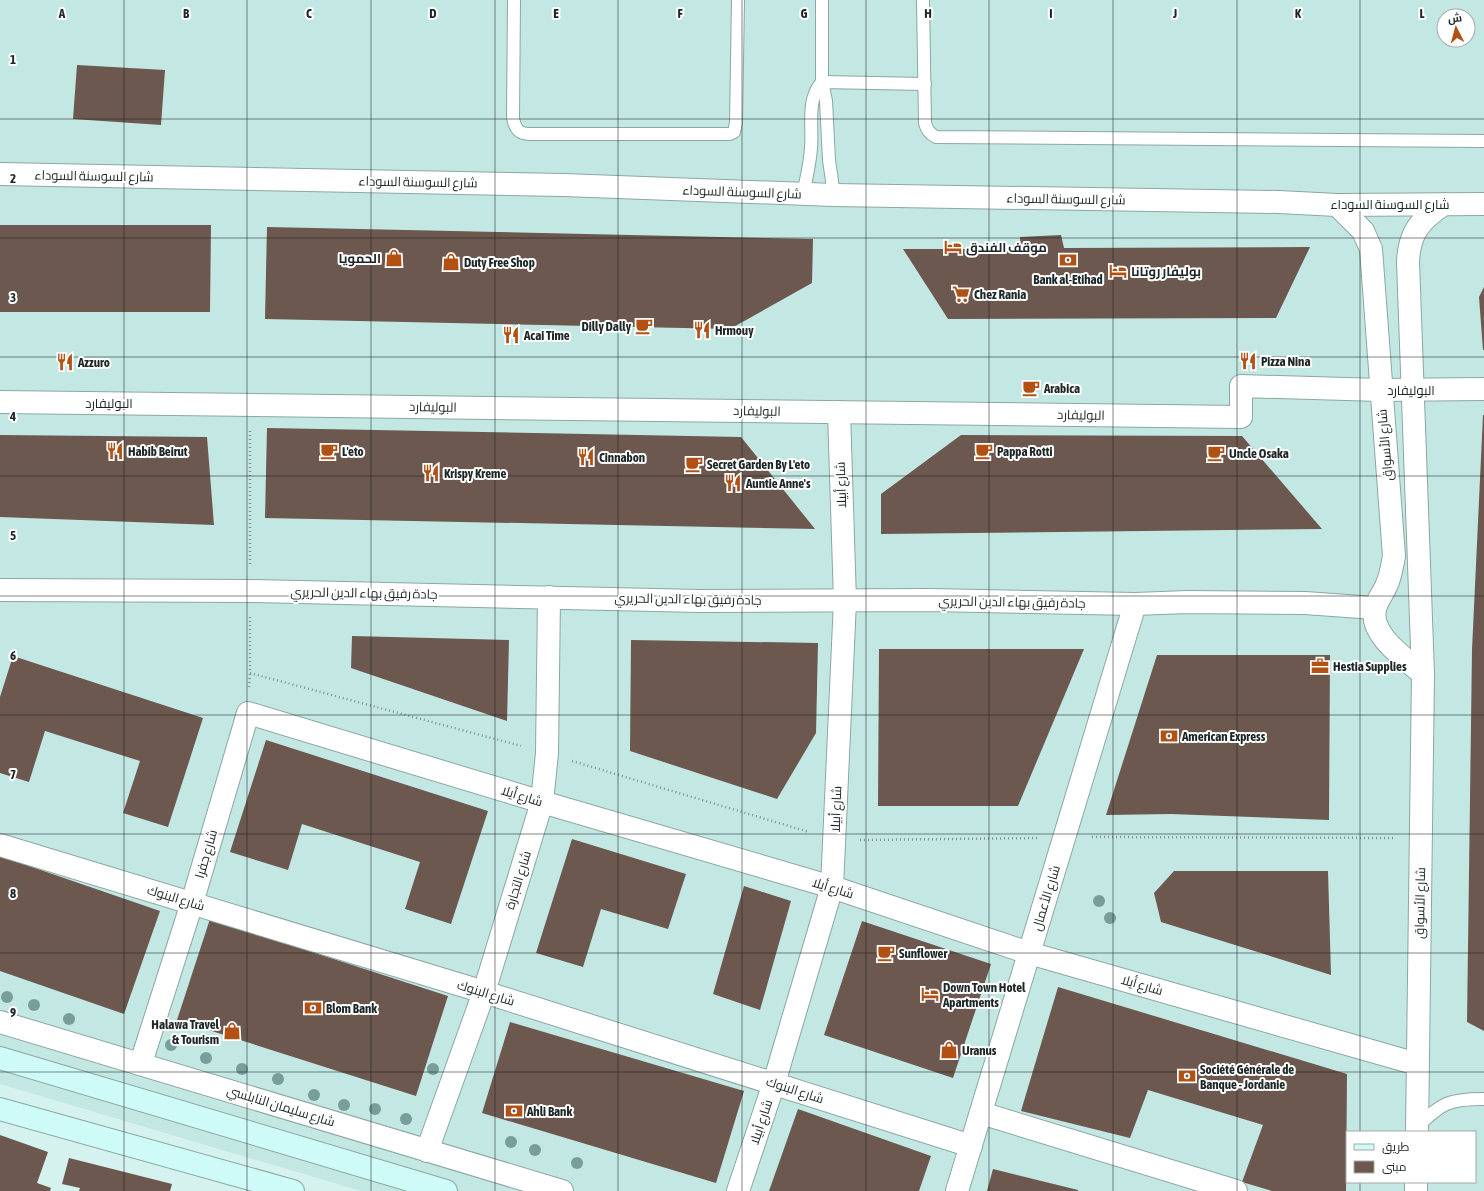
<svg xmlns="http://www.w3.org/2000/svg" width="1484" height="1191" font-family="'Asap Condensed',Cairo,sans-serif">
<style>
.built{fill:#c3e8e3;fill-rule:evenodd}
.building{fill:#6c584f}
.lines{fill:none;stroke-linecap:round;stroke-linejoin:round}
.lane-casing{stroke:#8ca7a3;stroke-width:14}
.street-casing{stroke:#8ca7a3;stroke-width:24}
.secondary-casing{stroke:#8ca7a3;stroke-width:24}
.path{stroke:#7e928f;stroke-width:2.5;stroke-dasharray:1 3;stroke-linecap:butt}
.lane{stroke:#fff;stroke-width:12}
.street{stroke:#fff;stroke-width:22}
.secondary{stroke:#cefbf7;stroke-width:22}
.tree{fill:#779e9a}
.grid{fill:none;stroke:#1d2726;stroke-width:1;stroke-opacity:0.55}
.labels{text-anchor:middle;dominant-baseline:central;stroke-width:4;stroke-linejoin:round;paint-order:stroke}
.street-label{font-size:13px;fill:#1d2726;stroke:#fff}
.poi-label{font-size:13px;font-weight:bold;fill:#1d2726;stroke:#fff;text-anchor:start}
.grid-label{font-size:13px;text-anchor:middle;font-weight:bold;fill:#1d2726;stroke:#fff;stroke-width:4;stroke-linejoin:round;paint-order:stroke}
</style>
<rect width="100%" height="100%" fill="#d6f2ee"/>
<path class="built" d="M0,0H1484V1191H361L0,1084ZM1444,16H1468V40H1444ZM1347,1132H1475V1182H1347Z"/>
<g class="building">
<polygon points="77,65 165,70 161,125 73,119"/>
<polygon points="0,225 211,225 210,312 0,312"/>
<polygon points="267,227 813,239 812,283 730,329 265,319"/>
<polygon points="1061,235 1064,248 1310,247 1276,318 948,319 903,249 1021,249 1020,237"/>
<polygon points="1484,287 1484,350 1483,350 1479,297"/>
<polygon points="1483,415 1484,415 1484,1031 1467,1022 1472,650"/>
<polygon points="267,428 741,437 815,529 265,518"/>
<polygon points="0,435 207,437 214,525 0,517"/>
<polygon points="961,435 1242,436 1322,529 881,534 881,494"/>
<polygon points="352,636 509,640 507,721 351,668"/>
<polygon points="631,640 818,643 816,733 777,799 630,751"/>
<polygon points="879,649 1084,649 1018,806 878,806"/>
<polygon points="1157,655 1330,655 1329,820 1171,814 1106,815"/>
<polygon points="13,656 203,718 168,827 123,813 140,761 45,731 29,782 0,773 0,697"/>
<polygon points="266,740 488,811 451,924 405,909 420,862 302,824 288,870 230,852"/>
<polygon points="572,839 686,874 668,929 601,909 583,967 536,953"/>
<polygon points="0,856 160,911 124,1014 0,971"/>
<polygon points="1174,871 1328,871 1331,975 1161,922 1154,893"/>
<polygon points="744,886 791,901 760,1010 713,994"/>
<polygon points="210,919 448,996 416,1096 177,1020"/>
<polygon points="862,921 991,964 953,1078 824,1035"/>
<polygon points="1058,987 1347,1074 1346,1191 1272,1191 1242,1182 1263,1125 1148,1090 1130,1138 1021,1111"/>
<polygon points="510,1022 744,1091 716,1183 482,1113"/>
<polygon points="798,1109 931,1156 919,1191 769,1191"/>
<polygon points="0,1135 48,1152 37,1183 51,1188 50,1191 0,1191"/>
<polygon points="69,1158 172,1184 170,1191 79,1191 80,1188 62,1184"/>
<polygon points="993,1169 1078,1190 1078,1191 987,1191"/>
</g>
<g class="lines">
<g class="lane-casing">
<g id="lane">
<path d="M514,0L513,118C515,129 519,134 530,134H730L734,132L736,123L738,0"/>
<polyline points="822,0 822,82 826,101 829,160 834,195"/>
<path d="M923,0L925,123C927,130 929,133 936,137L1484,141"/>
<path d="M803,195C806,179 810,164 811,148C813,127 806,99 822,82L925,84"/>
<path d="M1417,1127C1442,1103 1448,1099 1484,1099"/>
</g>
</g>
<g class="street-casing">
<g id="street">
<polyline points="0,174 564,185 834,195 1279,202 1337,205 1484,204"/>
<path d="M1337,205L1363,231L1371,249L1394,556C1392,566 1391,575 1387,584C1384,592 1377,600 1375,609C1369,635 1406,659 1423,674"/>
<polyline points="0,402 1241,417 1241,386 1380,390 1484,389"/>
<polyline points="0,590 250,591 700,601 930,600 1135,604 1188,602 1305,603 1375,608"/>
<polyline points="0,845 484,992 971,1146"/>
<polyline points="0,1022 562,1191"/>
<polyline points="141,1063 192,903 248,713 542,802 832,887 1029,953 1417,1064"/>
<polyline points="981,1113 1236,1191"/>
<path d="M1417,1132L1423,674L1408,262C1409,233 1420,220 1444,204"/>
<polyline points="427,1151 484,992 542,802 547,753 549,597"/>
<polyline points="738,1191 774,1083 832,887 845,601 839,412"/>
<polyline points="957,1191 1135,604"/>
<polyline points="1416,1191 1416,1182"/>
</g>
</g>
<g class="secondary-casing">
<g id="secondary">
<polyline points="0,1058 446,1191"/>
<polyline points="0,1109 293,1191"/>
</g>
</g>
<g class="path">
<polyline points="250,564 250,431"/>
<polyline points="250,617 250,673 521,746"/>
<polyline points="249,687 250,673"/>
<polyline points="572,761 809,832"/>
<polyline points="1092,837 1395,838"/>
<polyline points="860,840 1037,838"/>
</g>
<use href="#lane" class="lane"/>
<use href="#street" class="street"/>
<use href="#secondary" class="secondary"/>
</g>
<g class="tree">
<circle cx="1099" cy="901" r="6"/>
<circle cx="1110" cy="918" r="6"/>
<circle cx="7" cy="997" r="6"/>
<circle cx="34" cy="1005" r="6"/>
<circle cx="69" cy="1019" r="6"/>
<circle cx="171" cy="1045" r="6"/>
<circle cx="206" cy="1058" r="6"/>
<circle cx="242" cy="1069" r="6"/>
<circle cx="433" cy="1069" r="6"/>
<circle cx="278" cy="1079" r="6"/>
<circle cx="314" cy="1095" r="6"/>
<circle cx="344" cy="1105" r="6"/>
<circle cx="375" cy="1109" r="6"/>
<circle cx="406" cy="1119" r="6"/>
<circle cx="511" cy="1142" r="6"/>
<circle cx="535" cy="1150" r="6"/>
<circle cx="577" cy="1163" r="6"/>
</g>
<path class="grid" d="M124,0V1191M247,0V1191M371,0V1191M495,0V1191M618,0V1191M742,0V1191M866,0V1191M989,0V1191M1113,0V1191M1237,0V1191M1360,0V1132M0,119H1484M0,238H1484M0,357H1484M0,476H1484M0,596H1484M0,715H1484M0,834H1484M0,953H1484M0,1072H1484M1360,1182V1191"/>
<defs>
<g id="hotel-bare" transform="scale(1.38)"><path d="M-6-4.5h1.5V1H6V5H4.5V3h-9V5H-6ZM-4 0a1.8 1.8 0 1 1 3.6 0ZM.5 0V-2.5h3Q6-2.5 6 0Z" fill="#b35114" stroke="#fff" stroke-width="2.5" paint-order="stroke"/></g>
<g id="shop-bare" transform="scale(1.38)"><path d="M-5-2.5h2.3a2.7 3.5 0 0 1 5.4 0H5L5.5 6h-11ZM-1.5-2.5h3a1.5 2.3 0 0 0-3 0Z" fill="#b35114" stroke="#fff" stroke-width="2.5" paint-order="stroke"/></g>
<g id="bank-bare" transform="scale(1.38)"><path d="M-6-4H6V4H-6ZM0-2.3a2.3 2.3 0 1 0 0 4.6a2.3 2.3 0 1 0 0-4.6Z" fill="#b35114" stroke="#fff" stroke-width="2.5" paint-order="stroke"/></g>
<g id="supermarket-bare" transform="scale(1.38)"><path d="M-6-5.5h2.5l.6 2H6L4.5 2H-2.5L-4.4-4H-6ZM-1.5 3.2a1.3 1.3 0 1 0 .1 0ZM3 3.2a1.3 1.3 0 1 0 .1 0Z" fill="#b35114" stroke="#fff" stroke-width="2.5" paint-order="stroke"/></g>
<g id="cafe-bare" transform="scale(1.38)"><path d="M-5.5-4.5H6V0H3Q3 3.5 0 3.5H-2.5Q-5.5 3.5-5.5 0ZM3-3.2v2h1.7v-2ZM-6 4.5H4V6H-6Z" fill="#b35114" stroke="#fff" stroke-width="2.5" paint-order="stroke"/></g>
<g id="restaurant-bare" transform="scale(1.38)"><path d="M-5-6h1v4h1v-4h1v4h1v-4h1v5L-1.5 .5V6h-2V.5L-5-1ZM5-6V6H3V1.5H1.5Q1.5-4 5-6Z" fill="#b35114" stroke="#fff" stroke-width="2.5" paint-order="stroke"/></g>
<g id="office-bare" transform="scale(1.38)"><path d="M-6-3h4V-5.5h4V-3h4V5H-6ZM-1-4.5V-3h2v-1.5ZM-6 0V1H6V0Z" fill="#b35114" stroke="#fff" stroke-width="2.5" paint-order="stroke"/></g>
</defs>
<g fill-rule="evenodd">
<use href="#hotel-bare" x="953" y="247"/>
<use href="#shop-bare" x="394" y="258"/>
<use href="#bank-bare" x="1068" y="260"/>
<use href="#shop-bare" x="451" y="262"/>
<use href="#hotel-bare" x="1118" y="271"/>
<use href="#supermarket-bare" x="961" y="294"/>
<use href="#cafe-bare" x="644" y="326"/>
<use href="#restaurant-bare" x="702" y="330"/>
<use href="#restaurant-bare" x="511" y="335"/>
<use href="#restaurant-bare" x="1248" y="361"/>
<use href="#restaurant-bare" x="65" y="362"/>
<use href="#cafe-bare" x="1031" y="388"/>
<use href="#restaurant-bare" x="115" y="451"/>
<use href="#cafe-bare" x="329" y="451"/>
<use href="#cafe-bare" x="984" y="451"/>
<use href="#cafe-bare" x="1216" y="453"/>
<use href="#restaurant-bare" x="586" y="457"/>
<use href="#cafe-bare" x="694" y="464"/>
<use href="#restaurant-bare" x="431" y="473"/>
<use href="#restaurant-bare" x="733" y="483"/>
<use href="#office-bare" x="1320" y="666"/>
<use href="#bank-bare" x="1169" y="736"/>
<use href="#cafe-bare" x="886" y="953"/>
<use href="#hotel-bare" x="930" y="994"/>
<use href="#bank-bare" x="313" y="1008"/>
<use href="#shop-bare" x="232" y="1031"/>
<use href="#shop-bare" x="949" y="1050"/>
<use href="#bank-bare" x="1187" y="1076"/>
<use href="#bank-bare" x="514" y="1111"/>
</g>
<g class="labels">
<g class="street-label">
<text transform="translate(94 176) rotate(1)">شارع السوسنة السوداء</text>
<text transform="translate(418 182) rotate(1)">شارع السوسنة السوداء</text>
<text transform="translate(742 192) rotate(2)">شارع السوسنة السوداء</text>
<text transform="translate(1066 199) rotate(1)">شارع السوسنة السوداء</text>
<text x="1390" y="204">شارع السوسنة السوداء</text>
<text x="1411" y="390">البوليفارد</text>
<text x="109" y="403">البوليفارد</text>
<text transform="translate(433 407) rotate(1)">البوليفارد</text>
<text transform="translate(757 411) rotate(1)">البوليفارد</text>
<text transform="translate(1081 415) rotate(1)">البوليفارد</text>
<text transform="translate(1385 445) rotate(-95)">شارع الأسواق</text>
<text transform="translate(841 485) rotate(-92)">شارع أبيلا</text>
<text transform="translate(364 593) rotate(1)">جادة رفيق بهاء الدين الحريري</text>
<text transform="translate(688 599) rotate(1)">جادة رفيق بهاء الدين الحريري</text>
<text transform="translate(1012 602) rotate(1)">جادة رفيق بهاء الدين الحريري</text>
<text transform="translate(522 796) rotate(17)">شارع أيلا</text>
<text transform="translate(836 809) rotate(-88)">شارع أبيلا</text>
<text transform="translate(206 854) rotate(-74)">شارع جفرا</text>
<text transform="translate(518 880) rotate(-73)">شارع التجارة</text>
<text transform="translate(833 888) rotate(17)">شارع أيلا</text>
<text transform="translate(176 898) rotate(17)">شارع البنوك</text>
<text transform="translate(1046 898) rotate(-73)">شارع الأعمال</text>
<text transform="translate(1420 903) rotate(-89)">شارع الأسواق</text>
<text transform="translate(1142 985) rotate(16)">شارع أيلا</text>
<text transform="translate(486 993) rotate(17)">شارع البنوك</text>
<text transform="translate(795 1090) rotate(18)">شارع البنوك</text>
<text transform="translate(281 1106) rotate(17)">شارع سليمان النابلسي</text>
<text transform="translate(761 1122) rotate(-72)">شارع أبيلا</text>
</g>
<g class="poi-label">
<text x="966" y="247">موقف الفندق</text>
<text x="381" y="258" text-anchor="end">الحمويا</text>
<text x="464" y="262">Duty Free Shop</text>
<text x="1131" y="271">بوليفار روتانا</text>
<text x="1068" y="279" text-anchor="middle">Bank al-Etihad</text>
<text x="974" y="294">Chez Rania</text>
<text x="631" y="326" text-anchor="end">Dilly Dally</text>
<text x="715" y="330">Hrmouy</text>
<text x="524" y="335">Acai Time</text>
<text x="1261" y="361">Pizza Nina</text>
<text x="78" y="362">Azzuro</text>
<text x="1044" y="388">Arabica</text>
<text x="128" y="451">Habib Beirut</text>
<text x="342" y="451">L'eto</text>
<text x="997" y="451">Pappa Rotti</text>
<text x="1229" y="453">Uncle Osaka</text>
<text x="599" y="457">Cinnabon</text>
<text x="707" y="464">Secret Garden By L'eto</text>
<text x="444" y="473">Krispy Kreme</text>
<text x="746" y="483">Auntie Anne's</text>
<text x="1333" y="666">Hestia Supplies</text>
<text x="1182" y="736">American Express</text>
<text x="899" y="953">Sunflower</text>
<text x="943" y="987">Down Town Hotel<tspan x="943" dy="15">Apartments</tspan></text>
<text x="326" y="1008">Blom Bank</text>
<text x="219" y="1024" text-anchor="end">Halawa Travel<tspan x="219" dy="15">&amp; Tourism</tspan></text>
<text x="962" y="1050">Uranus</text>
<text x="1200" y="1069">Société Générale de<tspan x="1200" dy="15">Banque - Jordanie</tspan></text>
<text x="527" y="1111">Ahli Bank</text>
</g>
</g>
<g class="grid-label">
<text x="62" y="18">A</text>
<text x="186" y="18">B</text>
<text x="309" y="18">C</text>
<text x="433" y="18">D</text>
<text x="556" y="18">E</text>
<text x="680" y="18">F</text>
<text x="804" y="18">G</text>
<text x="928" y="18">H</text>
<text x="1051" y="18">I</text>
<text x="1175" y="18">J</text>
<text x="1298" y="18">K</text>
<text x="1422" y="18">L</text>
<text x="13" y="64">1</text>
<text x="13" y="183">2</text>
<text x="13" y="302">3</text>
<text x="13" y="421">4</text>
<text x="13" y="540">5</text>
<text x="13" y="660">6</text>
<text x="13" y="779">7</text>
<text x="13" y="898">8</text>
<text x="13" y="1017">9</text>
</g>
<rect x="1346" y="1131" width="130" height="52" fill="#ffffff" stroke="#a5a9a8"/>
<rect x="1354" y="1144" width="20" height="6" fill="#cefbf7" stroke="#a5a9a8"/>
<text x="1382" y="1151" font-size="12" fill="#1d2726">طريق</text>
<rect x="1354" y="1161" width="20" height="12" fill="#6c584f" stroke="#a5a9a8"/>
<text x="1382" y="1171" font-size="12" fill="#1d2726">مبنى</text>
<g transform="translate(1456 28) rotate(354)"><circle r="19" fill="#ffffff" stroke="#a5a9a8"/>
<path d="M0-3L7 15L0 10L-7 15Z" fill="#b35114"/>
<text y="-6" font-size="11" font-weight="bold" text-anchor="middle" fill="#1d2726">ش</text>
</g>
</svg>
